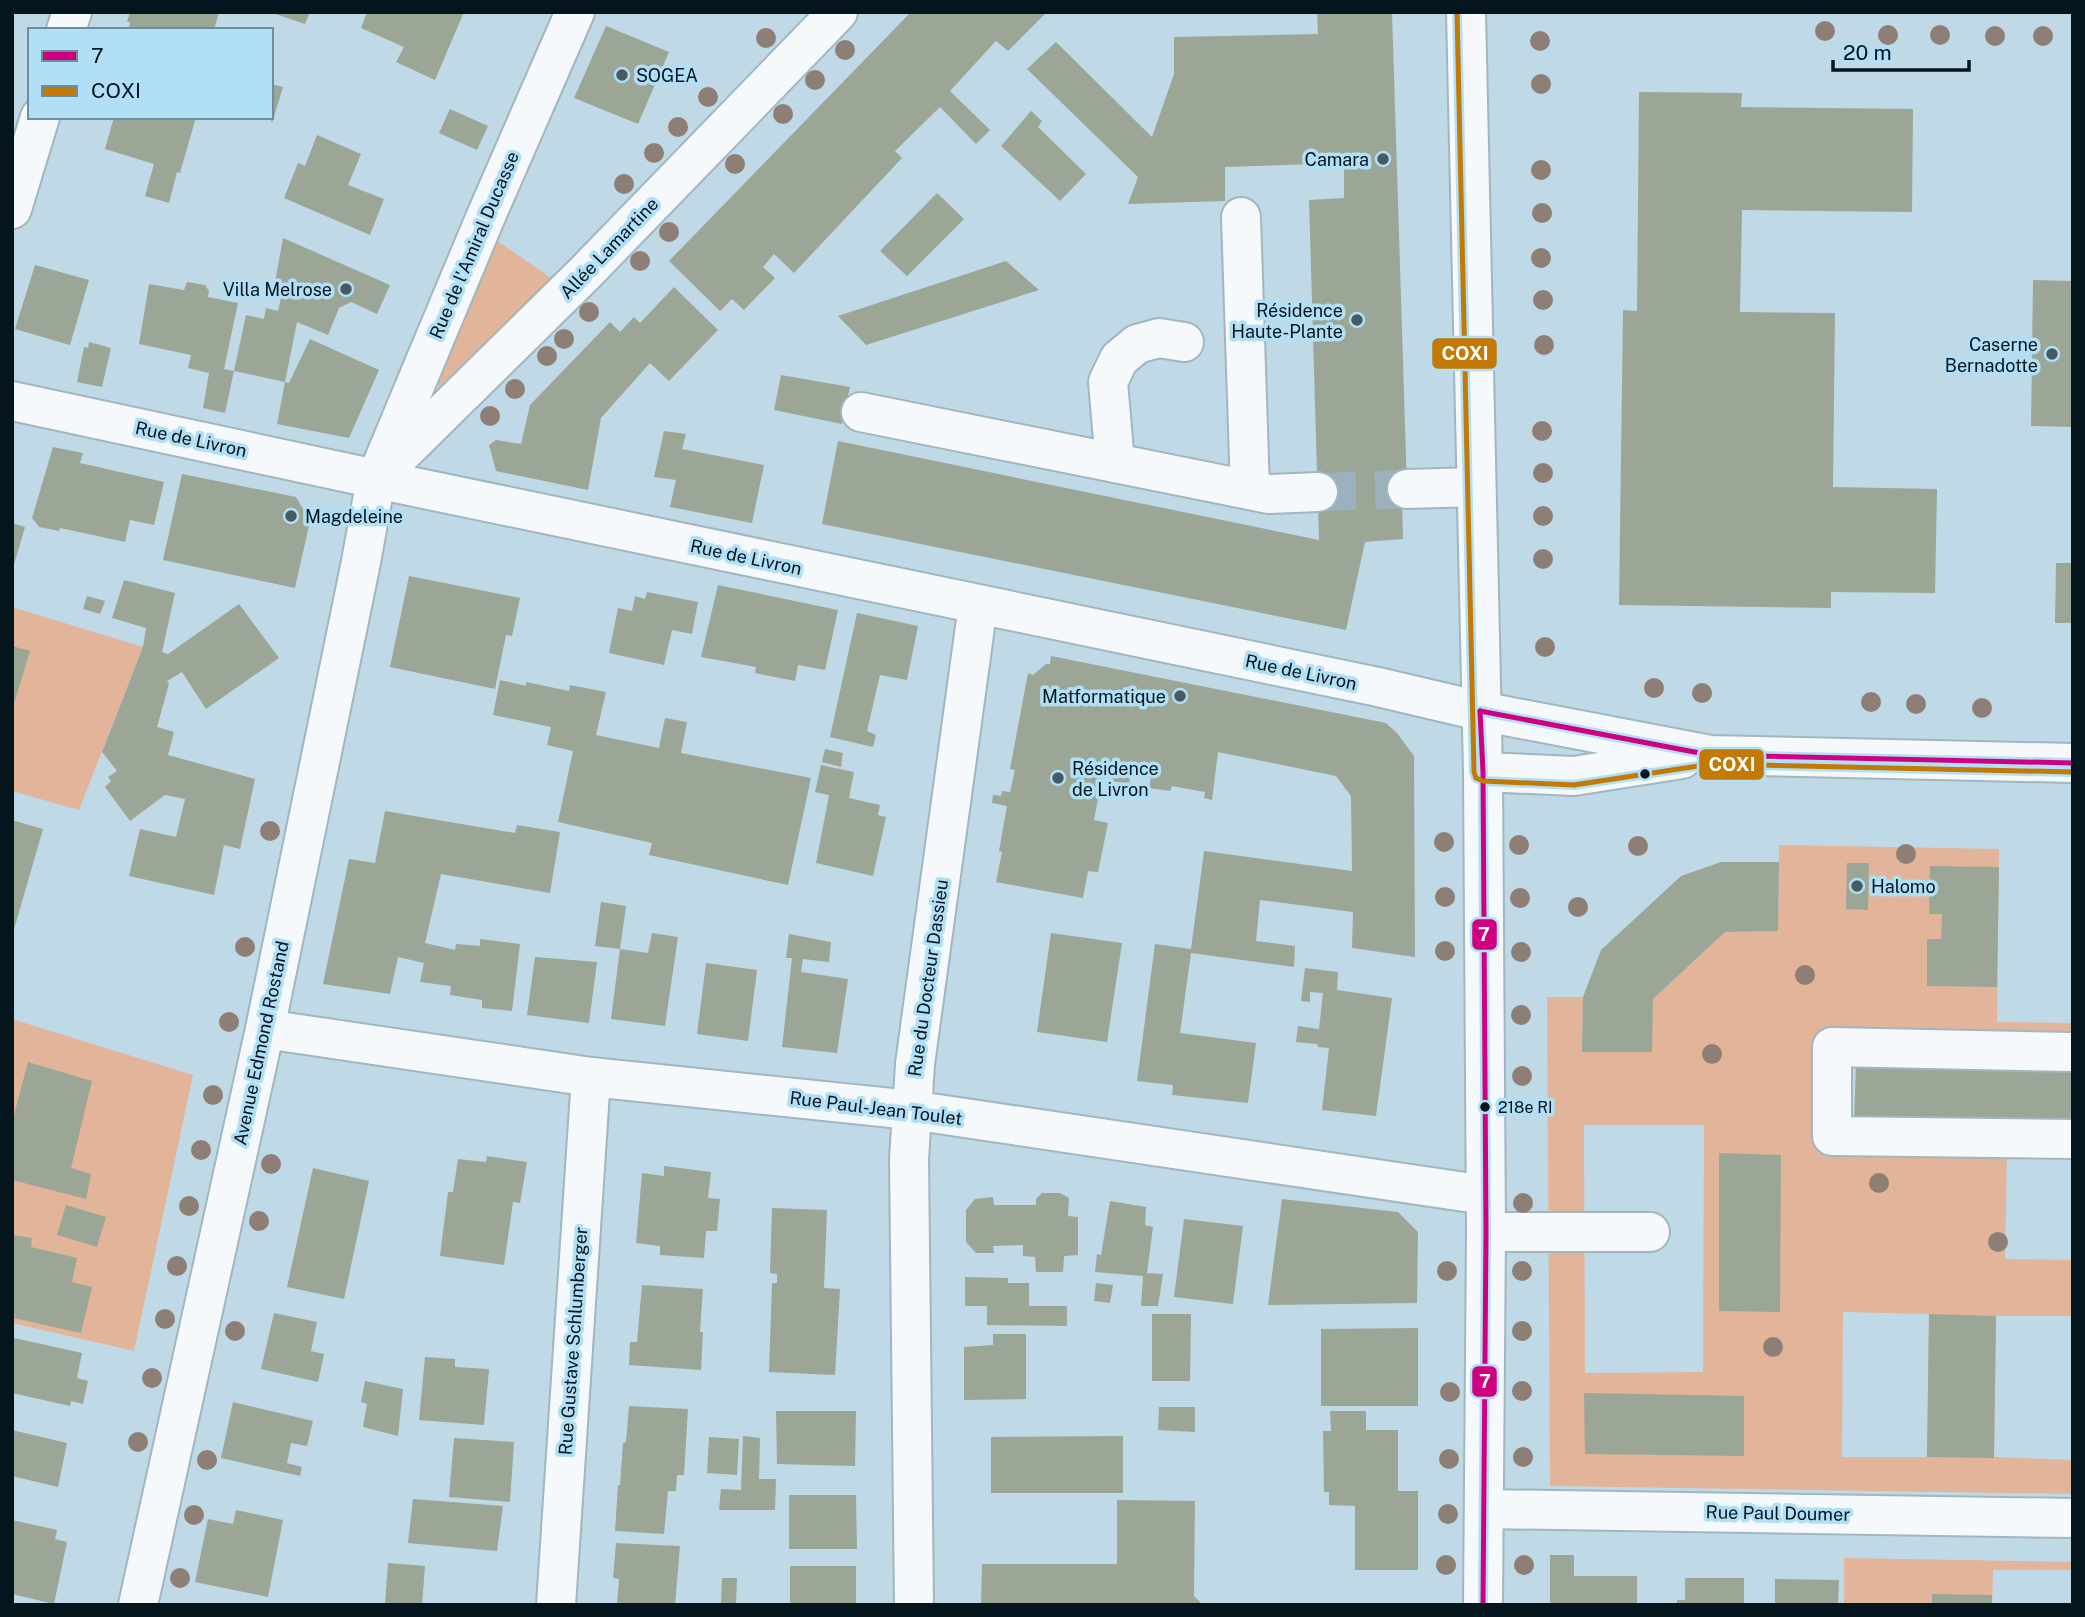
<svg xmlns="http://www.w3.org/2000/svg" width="2085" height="1617" font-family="'Public Sans',sans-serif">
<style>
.green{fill:#e2b499;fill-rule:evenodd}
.building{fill:#9ba697}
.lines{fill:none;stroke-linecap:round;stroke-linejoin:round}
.minor-tunnel{stroke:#9bb2be;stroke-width:38;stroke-dasharray:38 19;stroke-linecap:butt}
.minor-casing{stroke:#a1b6bf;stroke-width:42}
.minor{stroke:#f6f9fb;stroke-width:38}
.bus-1-casing{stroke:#b1dff5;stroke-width:10}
.bus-2-casing{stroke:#b1dff5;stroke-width:10}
.bus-1{stroke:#cf007f;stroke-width:5}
.bus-2{stroke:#c37906;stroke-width:5}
.tree{fill:#8d7f76}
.poi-dot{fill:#465a63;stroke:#b1dff5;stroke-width:2.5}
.bus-dot{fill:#05151d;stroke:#b1dff5;stroke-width:2.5}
.labels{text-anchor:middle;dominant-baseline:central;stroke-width:7;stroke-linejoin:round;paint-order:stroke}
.bus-label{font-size:16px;fill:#05151d;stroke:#b1dff5;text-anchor:start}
.poi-label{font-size:18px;fill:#05151d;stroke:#b1dff5;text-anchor:end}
.street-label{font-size:18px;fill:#05151d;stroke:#b1dff5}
.line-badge{stroke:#b1dff5;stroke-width:2.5}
.badge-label{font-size:19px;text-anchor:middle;font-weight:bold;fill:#fff}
</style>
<rect width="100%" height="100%" fill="#c0d9e6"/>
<g class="green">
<polygon points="490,236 560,284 450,394 428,378"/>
<polygon points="12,607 143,647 79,810 12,791"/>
<path d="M1779,845L1999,849L1997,1022L2073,1023V1039L1827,1034L1823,1145L2007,1152L2005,1259L2073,1260V1316H1996L1994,1457L2073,1460V1494L1550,1486L1547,997H1583L1582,1052H1651L1653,999L1725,932L1778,931ZM1584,1125H1704L1703,1372L1585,1373ZM1843,1312L1929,1314L1927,1457H1842Z"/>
<polygon points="12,1019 193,1075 134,1351 12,1323"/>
<polygon points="1844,1558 2073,1562 2073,1570 1993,1570 1992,1605 1844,1605"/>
</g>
<g class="building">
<polygon points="130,12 219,12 214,30 139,30 129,27 130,22 127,22"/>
<polygon points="269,12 310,12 305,24"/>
<polygon points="367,12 464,12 435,80 396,62 404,47 361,28"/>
<polygon points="911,12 1047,12 1008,51 996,41 950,91 990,130 976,144 940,107 895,151 902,158 794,273 774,254 763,267 775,278 744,310 732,299 720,311 669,261"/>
<polygon points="1317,12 1392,12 1407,489 1402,501 1403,539 1365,542 1346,630 822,524 838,441 1319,540 1309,200 1344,198 1344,163 1225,167 1225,201 1128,204 1138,177 1027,69 1056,42 1152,137 1174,74 1174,37 1318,34"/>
<polygon points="606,26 669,52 638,124 574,98"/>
<polygon points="271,84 283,87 272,123 271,120 265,118 271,117"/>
<polygon points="1639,92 1742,93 1741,107 1913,109 1912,212 1742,210 1740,312 1835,313 1833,487 1937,489 1935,593 1831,592 1831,608 1619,605 1623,310 1637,311"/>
<polygon points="450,109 488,126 477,150 439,133"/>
<polygon points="1031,111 1042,121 1038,127 1086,174 1060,201 1001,146"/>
<polygon points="114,117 196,117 180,173 177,172 169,203 145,196 154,164 105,149"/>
<polygon points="317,135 361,154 348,185 384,199 370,235 284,198 298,163 305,166"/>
<polygon points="937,193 964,219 907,276 880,251"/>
<polygon points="283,238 390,285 377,314 351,302 339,308 328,335 297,322 285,382 234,371 246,315 264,319 266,308 278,311 283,290 274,288"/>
<polygon points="1006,261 1039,290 866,345 838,316"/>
<polygon points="35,265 89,280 70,345 15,329"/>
<polygon points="2033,280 2073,281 2073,427 2031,426"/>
<polygon points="187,282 205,285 209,291 208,297 238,303 224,369 234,371 225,413 203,408 209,373 188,368 191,355 139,344 149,284 184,290"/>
<polygon points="674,287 718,330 669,381 650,363 601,418 588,490 496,471 489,445 496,440 521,444 530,405 610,322 620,332 634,317 640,323"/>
<polygon points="310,339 379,370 349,438 277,424 285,382 289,383"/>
<polygon points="89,342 111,348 102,387 77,382 84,347 88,348"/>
<polygon points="781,375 850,387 842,424 774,410"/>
<polygon points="664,431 686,434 682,449 764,465 752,523 670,507 676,480 654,477"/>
<polygon points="53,447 83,453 80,463 164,482 154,525 130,520 125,542 60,528 59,531 39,527 32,518"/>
<polygon points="182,474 296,497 310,521 295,588 163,560"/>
<polygon points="12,523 25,527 13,568 12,568"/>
<polygon points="2056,563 2073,563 2073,623 2055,623"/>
<polygon points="409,576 520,598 512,636 506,635 495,689 390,667"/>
<polygon points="124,580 175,593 162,652 168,654 239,604 279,658 206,709 182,672 167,681 169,684 157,727 174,732 168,755 255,779 240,849 224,845 214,895 129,876 140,829 176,837 185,799 165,795 130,821 105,787 111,781 108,777 117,771 102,752 143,647 146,628 112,618"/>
<polygon points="718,585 838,610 825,670 798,665 795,681 755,673 756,667 701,657"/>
<polygon points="647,592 698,602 692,634 672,630 664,665 609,653 618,608 632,611 635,596 645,599"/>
<polygon points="87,596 105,601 100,614 83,609"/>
<polygon points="857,613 918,626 907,680 880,675 867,731 876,735 873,747 830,737"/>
<polygon points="12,646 30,651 13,707 12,707"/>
<polygon points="1051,656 1386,723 1397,733 1414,756 1415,957 1352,948 1353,912 1260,900 1256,941 1295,946 1294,967 1191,953 1180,1033 1256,1043 1248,1103 1172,1095 1173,1085 1137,1081 1155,944 1191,949 1204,851 1352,871 1351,796 1336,776 1218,752 1212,800 1204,798 1205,792 1172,786 1170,791 1149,788 1151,778 1131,774 1129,784 1112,781 1114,771 1102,777 1094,820 1108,823 1098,872 1088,871 1083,898 996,882 1002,852 999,851 1007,806 992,803 993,795 1001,796 1002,791 1010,792 1015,770 1010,769 1028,673 1033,675 1046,664 1050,664"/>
<polygon points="500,680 526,686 526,682 569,691 570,685 606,692 596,735 659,748 665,718 687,722 681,753 811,778 788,885 649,855 652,843 558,822 573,751 547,745 551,727 493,715"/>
<polygon points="825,749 843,753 841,767 822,762"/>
<polygon points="821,765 854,772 849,798 880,805 878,815 886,817 873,876 816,863 829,795 815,792"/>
<polygon points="385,811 515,833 517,825 560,832 550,893 441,874 425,943 455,950 456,944 480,946 480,939 520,944 512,1011 482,1008 482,1000 450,995 451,986 420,982 424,963 398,957 390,994 323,984 349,859 375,863"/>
<polygon points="12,820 43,829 13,933 12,932"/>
<polygon points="1721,862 1779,862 1778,931 1725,932 1653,999 1652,1052 1582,1052 1583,997 1601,950 1681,876"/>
<polygon points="1847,863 1869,863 1868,910 1846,909"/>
<polygon points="1930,866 1999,867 1997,987 1927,986 1927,939 1941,939 1942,914 1929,914"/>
<polygon points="601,902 626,906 620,949 595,946"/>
<polygon points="652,933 678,937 665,1026 611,1019 620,949 648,953"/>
<polygon points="1051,933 1122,943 1107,1042 1037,1032"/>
<polygon points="789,934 831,942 829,962 803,959 801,972 848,979 837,1053 782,1047 792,958 786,958"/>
<polygon points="535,957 597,962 589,1023 527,1015"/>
<polygon points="706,963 757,970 748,1041 697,1034"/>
<polygon points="1305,968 1338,972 1337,990 1392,998 1376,1116 1322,1110 1329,1048 1318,1047 1317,1044 1296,1042 1298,1026 1319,1029 1323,993 1310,992 1310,1002 1301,1001"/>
<polygon points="28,1062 92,1081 71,1168 91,1174 86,1199 12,1180 12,1123"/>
<polygon points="1856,1062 2073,1066 2073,1127 1854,1124"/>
<polygon points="1719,1153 1781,1155 1780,1312 1719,1311"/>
<polygon points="487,1156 527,1162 520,1203 513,1202 504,1265 440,1256 448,1192 453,1192 458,1159 486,1162"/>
<polygon points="664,1166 711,1172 708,1198 720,1199 717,1231 706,1231 704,1258 660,1255 660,1246 636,1243 642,1173 664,1176"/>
<polygon points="313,1168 369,1181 344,1299 287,1287"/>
<polygon points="1042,1193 1060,1193 1069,1198 1068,1216 1078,1217 1078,1255 1064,1256 1063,1272 1036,1272 1035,1257 1023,1256 1023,1245 993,1246 994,1253 976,1253 966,1242 966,1210 975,1199 993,1197 994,1205 1036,1205 1036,1199"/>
<polygon points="1282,1199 1398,1212 1418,1232 1417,1303 1268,1305"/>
<polygon points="1110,1201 1146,1207 1145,1225 1153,1227 1147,1273 1163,1274 1158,1306 1141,1306 1143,1276 1095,1272 1097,1254 1101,1255"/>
<polygon points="66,1205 106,1217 97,1247 57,1235"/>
<polygon points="772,1208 827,1210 824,1288 840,1289 835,1375 769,1372 772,1283 777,1283 777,1274 770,1273"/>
<polygon points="1184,1219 1243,1226 1233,1304 1174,1297"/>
<polygon points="12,1235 32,1238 31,1247 77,1258 72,1282 92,1287 81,1333 14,1318 15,1314 12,1314"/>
<polygon points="965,1277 1008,1278 1008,1283 1029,1283 1029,1306 1067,1306 1067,1326 987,1325 987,1306 965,1306"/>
<polygon points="1096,1283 1113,1285 1110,1303 1094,1301"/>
<polygon points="642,1285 703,1289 700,1332 703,1332 701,1370 629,1365 630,1342 637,1342"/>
<polygon points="274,1313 317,1322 311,1351 324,1354 318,1382 261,1369"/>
<polygon points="1152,1314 1191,1314 1190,1381 1152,1381"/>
<polygon points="1929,1314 1996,1316 1994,1458 1927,1457"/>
<polygon points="1418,1328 1418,1406 1321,1406 1321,1329"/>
<polygon points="993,1334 1026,1334 1026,1399 964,1400 964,1347 993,1345"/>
<polygon points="14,1338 82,1353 77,1378 88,1381 83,1404 71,1401 70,1406 12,1393"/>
<polygon points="425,1357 455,1359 455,1367 489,1369 484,1425 419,1420"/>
<polygon points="365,1381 403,1389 398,1436 363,1427 367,1404 361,1402"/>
<polygon points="1584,1393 1744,1396 1744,1456 1585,1454"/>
<polygon points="233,1402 313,1421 307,1446 291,1443 287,1463 302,1467 300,1476 221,1458"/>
<polygon points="629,1406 688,1409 684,1475 677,1475 676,1491 668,1491 664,1534 615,1531 618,1485 620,1485 623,1443 626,1442"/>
<polygon points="1159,1407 1195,1407 1195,1432 1158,1430"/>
<polygon points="776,1411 856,1411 855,1466 777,1464"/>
<polygon points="1330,1411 1366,1411 1366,1430 1398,1430 1398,1491 1418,1491 1418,1570 1355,1570 1355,1506 1329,1505 1329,1492 1324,1492 1323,1431 1331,1431"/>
<polygon points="12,1430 67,1443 58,1487 12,1476"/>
<polygon points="743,1436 760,1438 759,1479 776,1479 775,1510 719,1510 721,1489 741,1490"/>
<polygon points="1123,1436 1123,1493 991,1493 991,1437"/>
<polygon points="709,1437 739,1439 737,1475 707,1473"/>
<polygon points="454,1438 514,1442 510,1502 449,1497"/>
<polygon points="789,1495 856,1495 857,1549 789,1549"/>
<polygon points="413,1499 503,1506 497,1551 408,1543"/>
<polygon points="1117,1500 1195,1501 1194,1596 1203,1605 981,1605 982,1564 1117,1564"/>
<polygon points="236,1510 283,1520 268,1597 195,1582 208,1519 233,1524"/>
<polygon points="12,1520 57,1530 55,1539 67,1542 54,1604 12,1594"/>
<polygon points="616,1543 680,1546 675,1605 617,1605 619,1579 613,1578"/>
<polygon points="1550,1555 1574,1555 1574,1576 1637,1576 1637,1605 1550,1605"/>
<polygon points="388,1563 425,1566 422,1605 385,1605"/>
<rect x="790" y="1566" width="66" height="39"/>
<polygon points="722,1578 737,1578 736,1605 721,1605"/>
<polygon points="1685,1578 1744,1578 1744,1605 1677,1605 1677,1600 1685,1600"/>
<polygon points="1775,1579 1839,1580 1838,1605 1775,1605"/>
<polygon points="1932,1594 1992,1595 1992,1605 1932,1605"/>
</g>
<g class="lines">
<polyline class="minor-tunnel" points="1318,492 1407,489"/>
<g class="minor-casing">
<g id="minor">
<polyline points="1466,12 1483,772 1486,1232 1483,1605"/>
<polyline points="66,30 72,12"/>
<polyline points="12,209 40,117"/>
<polyline points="1241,217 1250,490"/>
<polyline points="12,401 376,479 1378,687 1480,711 1710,755 2073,763"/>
<polyline points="861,412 1269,494 1318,492"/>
<polyline points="1115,463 1108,382 1119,359 1137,344 1159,338 1184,342"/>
<polyline points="387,468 586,272 838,12"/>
<polyline points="1407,489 1475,487"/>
<polyline points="1483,772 1574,776 1682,759"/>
<polyline points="265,1029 591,1077 911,1110 1485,1195"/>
<polyline points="2073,1052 1832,1047 1832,1136 2073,1139"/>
<polyline points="1486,1232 1650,1232"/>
<polyline points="1484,1509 2073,1518"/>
<polyline points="138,1605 265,1029 361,562 376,479 486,216 575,12"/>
<polyline points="556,1605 591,1077"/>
<polyline points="914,1605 909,1159 915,1064 978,605"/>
</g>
</g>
<use href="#minor" class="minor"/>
<g class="bus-1-casing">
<g id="bus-1">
<polyline points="1480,711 1483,772 1486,1232 1483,1605"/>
<polyline points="1480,711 1710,755 2073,763"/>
</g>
</g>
<g class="bus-2-casing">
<polyline id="bus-2" points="1457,12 1474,772 1476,778 1483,781 1574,785 1711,764 2073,772"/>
</g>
<use href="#bus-1" class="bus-1"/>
<use href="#bus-2" class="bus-2"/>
</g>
<g class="tree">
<circle cx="1825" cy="31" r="10"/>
<circle cx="1888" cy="35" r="10"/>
<circle cx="1940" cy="35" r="10"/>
<circle cx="1995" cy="36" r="10"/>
<circle cx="2043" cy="36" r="10"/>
<circle cx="766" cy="38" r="10"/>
<circle cx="1540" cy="41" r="10"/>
<circle cx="845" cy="50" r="10"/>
<circle cx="815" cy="80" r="10"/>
<circle cx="1541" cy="84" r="10"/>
<circle cx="708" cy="97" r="10"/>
<circle cx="783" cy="114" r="10"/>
<circle cx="678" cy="127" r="10"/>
<circle cx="654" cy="153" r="10"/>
<circle cx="735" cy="164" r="10"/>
<circle cx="1541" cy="170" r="10"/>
<circle cx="624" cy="184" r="10"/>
<circle cx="1542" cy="213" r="10"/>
<circle cx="669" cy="232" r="10"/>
<circle cx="1541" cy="258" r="10"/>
<circle cx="640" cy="261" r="10"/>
<circle cx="1543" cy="300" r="10"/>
<circle cx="589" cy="312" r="10"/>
<circle cx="564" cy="339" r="10"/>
<circle cx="1544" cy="345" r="10"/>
<circle cx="547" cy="356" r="10"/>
<circle cx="515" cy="389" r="10"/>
<circle cx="490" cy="416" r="10"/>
<circle cx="1542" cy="431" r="10"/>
<circle cx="1543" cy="473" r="10"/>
<circle cx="1543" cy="516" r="10"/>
<circle cx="1543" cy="559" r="10"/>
<circle cx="1545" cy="647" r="10"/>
<circle cx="1654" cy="688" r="10"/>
<circle cx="1702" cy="693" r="10"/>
<circle cx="1871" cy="702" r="10"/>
<circle cx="1916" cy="704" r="10"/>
<circle cx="1982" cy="708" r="10"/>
<circle cx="270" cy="831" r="10"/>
<circle cx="1444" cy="842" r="10"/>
<circle cx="1519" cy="845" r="10"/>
<circle cx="1638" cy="846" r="10"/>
<circle cx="1906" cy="854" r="10"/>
<circle cx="1445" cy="897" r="10"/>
<circle cx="1520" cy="898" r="10"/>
<circle cx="1578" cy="907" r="10"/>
<circle cx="245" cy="947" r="10"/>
<circle cx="1445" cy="951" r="10"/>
<circle cx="1521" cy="952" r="10"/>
<circle cx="1805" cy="975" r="10"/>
<circle cx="1521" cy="1015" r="10"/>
<circle cx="229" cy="1022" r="10"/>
<circle cx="1712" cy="1054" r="10"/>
<circle cx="1522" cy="1076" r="10"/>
<circle cx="213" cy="1095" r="10"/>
<circle cx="201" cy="1150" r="10"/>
<circle cx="271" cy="1164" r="10"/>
<circle cx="1879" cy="1183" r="10"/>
<circle cx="1523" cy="1203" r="10"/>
<circle cx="189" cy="1206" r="10"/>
<circle cx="259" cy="1221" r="10"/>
<circle cx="1998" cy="1242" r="10"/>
<circle cx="177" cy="1266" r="10"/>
<circle cx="1447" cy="1271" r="10"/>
<circle cx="1522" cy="1271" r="10"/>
<circle cx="165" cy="1319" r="10"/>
<circle cx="235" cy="1331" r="10"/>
<circle cx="1522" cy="1331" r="10"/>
<circle cx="1773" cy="1347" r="10"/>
<circle cx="152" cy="1378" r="10"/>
<circle cx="1522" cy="1391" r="10"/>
<circle cx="1450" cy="1392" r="10"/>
<circle cx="138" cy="1442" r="10"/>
<circle cx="1523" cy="1457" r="10"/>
<circle cx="1449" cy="1459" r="10"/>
<circle cx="207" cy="1460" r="10"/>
<circle cx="1448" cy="1514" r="10"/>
<circle cx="194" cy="1515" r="10"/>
<circle cx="1446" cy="1565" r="10"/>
<circle cx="1524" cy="1565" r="10"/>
<circle cx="180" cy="1578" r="10"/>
</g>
<g class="poi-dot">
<circle cx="622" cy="75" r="7"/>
<circle cx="1383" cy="159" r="7"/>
<circle cx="346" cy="289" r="7"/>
<circle cx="1357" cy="320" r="7"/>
<circle cx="2052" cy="354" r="7"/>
<circle cx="291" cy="516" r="7"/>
<circle cx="1180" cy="696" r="7"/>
<circle cx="1058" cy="778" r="7"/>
<circle cx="1857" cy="886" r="7"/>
</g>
<g class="bus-dot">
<circle cx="1645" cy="774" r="6"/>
<circle cx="1485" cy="1107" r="6"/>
</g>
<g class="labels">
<g class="bus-label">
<text x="1498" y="1107">218e RI</text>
</g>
<g class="poi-label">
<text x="636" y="75" text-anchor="start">SOGEA</text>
<text x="1369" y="159">Camara</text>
<text x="332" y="289">Villa Melrose</text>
<text x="1343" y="310">Résidence<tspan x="1343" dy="21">Haute-Plante</tspan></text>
<text x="2038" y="344">Caserne<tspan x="2038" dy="21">Bernadotte</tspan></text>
<text x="305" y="516" text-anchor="start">Magdeleine</text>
<text x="1166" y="696">Matformatique</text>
<text x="1072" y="768" text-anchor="start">Résidence<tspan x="1072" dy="21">de Livron</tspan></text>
<text x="1871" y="886" text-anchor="start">Halomo</text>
</g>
<g class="street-label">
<text transform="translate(474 245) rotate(-67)">Rue de l'Amiral Ducasse</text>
<text transform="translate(609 248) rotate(-46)">Allée Lamartine</text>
<text transform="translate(191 439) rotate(12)">Rue de Livron</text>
<text transform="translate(746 557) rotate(12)">Rue de Livron</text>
<text transform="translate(1301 672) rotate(12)">Rue de Livron</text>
<text transform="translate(928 978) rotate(-82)">Rue du Docteur Dassieu</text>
<text transform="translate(261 1043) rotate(-78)">Avenue Edmond Rostand</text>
<text transform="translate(876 1108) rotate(7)">Rue Paul-Jean Toulet</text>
<text transform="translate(573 1341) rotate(-86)">Rue Gustave Schlumberger</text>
<text transform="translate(1778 1513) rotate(1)">Rue Paul Doumer</text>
</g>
</g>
<g class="line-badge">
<rect x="1431" y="337" width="67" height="33" rx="7" fill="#c37906"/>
<rect x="1698" y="748" width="67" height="33" rx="7" fill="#c37906"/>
<rect x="1471" y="918" width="27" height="33" rx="7" fill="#cf007f"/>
<rect x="1471" y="1365" width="27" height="33" rx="7" fill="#cf007f"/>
</g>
<g class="badge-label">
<text x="1465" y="360">COXI</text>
<text x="1732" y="771">COXI</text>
<text x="1484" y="941">7</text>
<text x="1485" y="1388">7</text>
</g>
<rect width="2085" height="1617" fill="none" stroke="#05151d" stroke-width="28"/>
<rect x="28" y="28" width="245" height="91" fill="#b1dff5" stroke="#6c8e9f" stroke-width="2"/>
<rect x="42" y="51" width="35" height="10" fill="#cf007f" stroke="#6c8e9f" stroke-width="2"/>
<text x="91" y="63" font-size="21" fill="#05151d">7</text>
<rect x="42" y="86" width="35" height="10" fill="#c37906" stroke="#6c8e9f" stroke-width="2"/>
<text x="91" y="98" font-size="21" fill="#05151d">COXI</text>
<path d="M1833 60v10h136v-10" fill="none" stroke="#05151d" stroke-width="3.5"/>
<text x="1843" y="60" font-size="21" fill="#05151d" stroke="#b1dff5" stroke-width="5" paint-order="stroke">20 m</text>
</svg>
